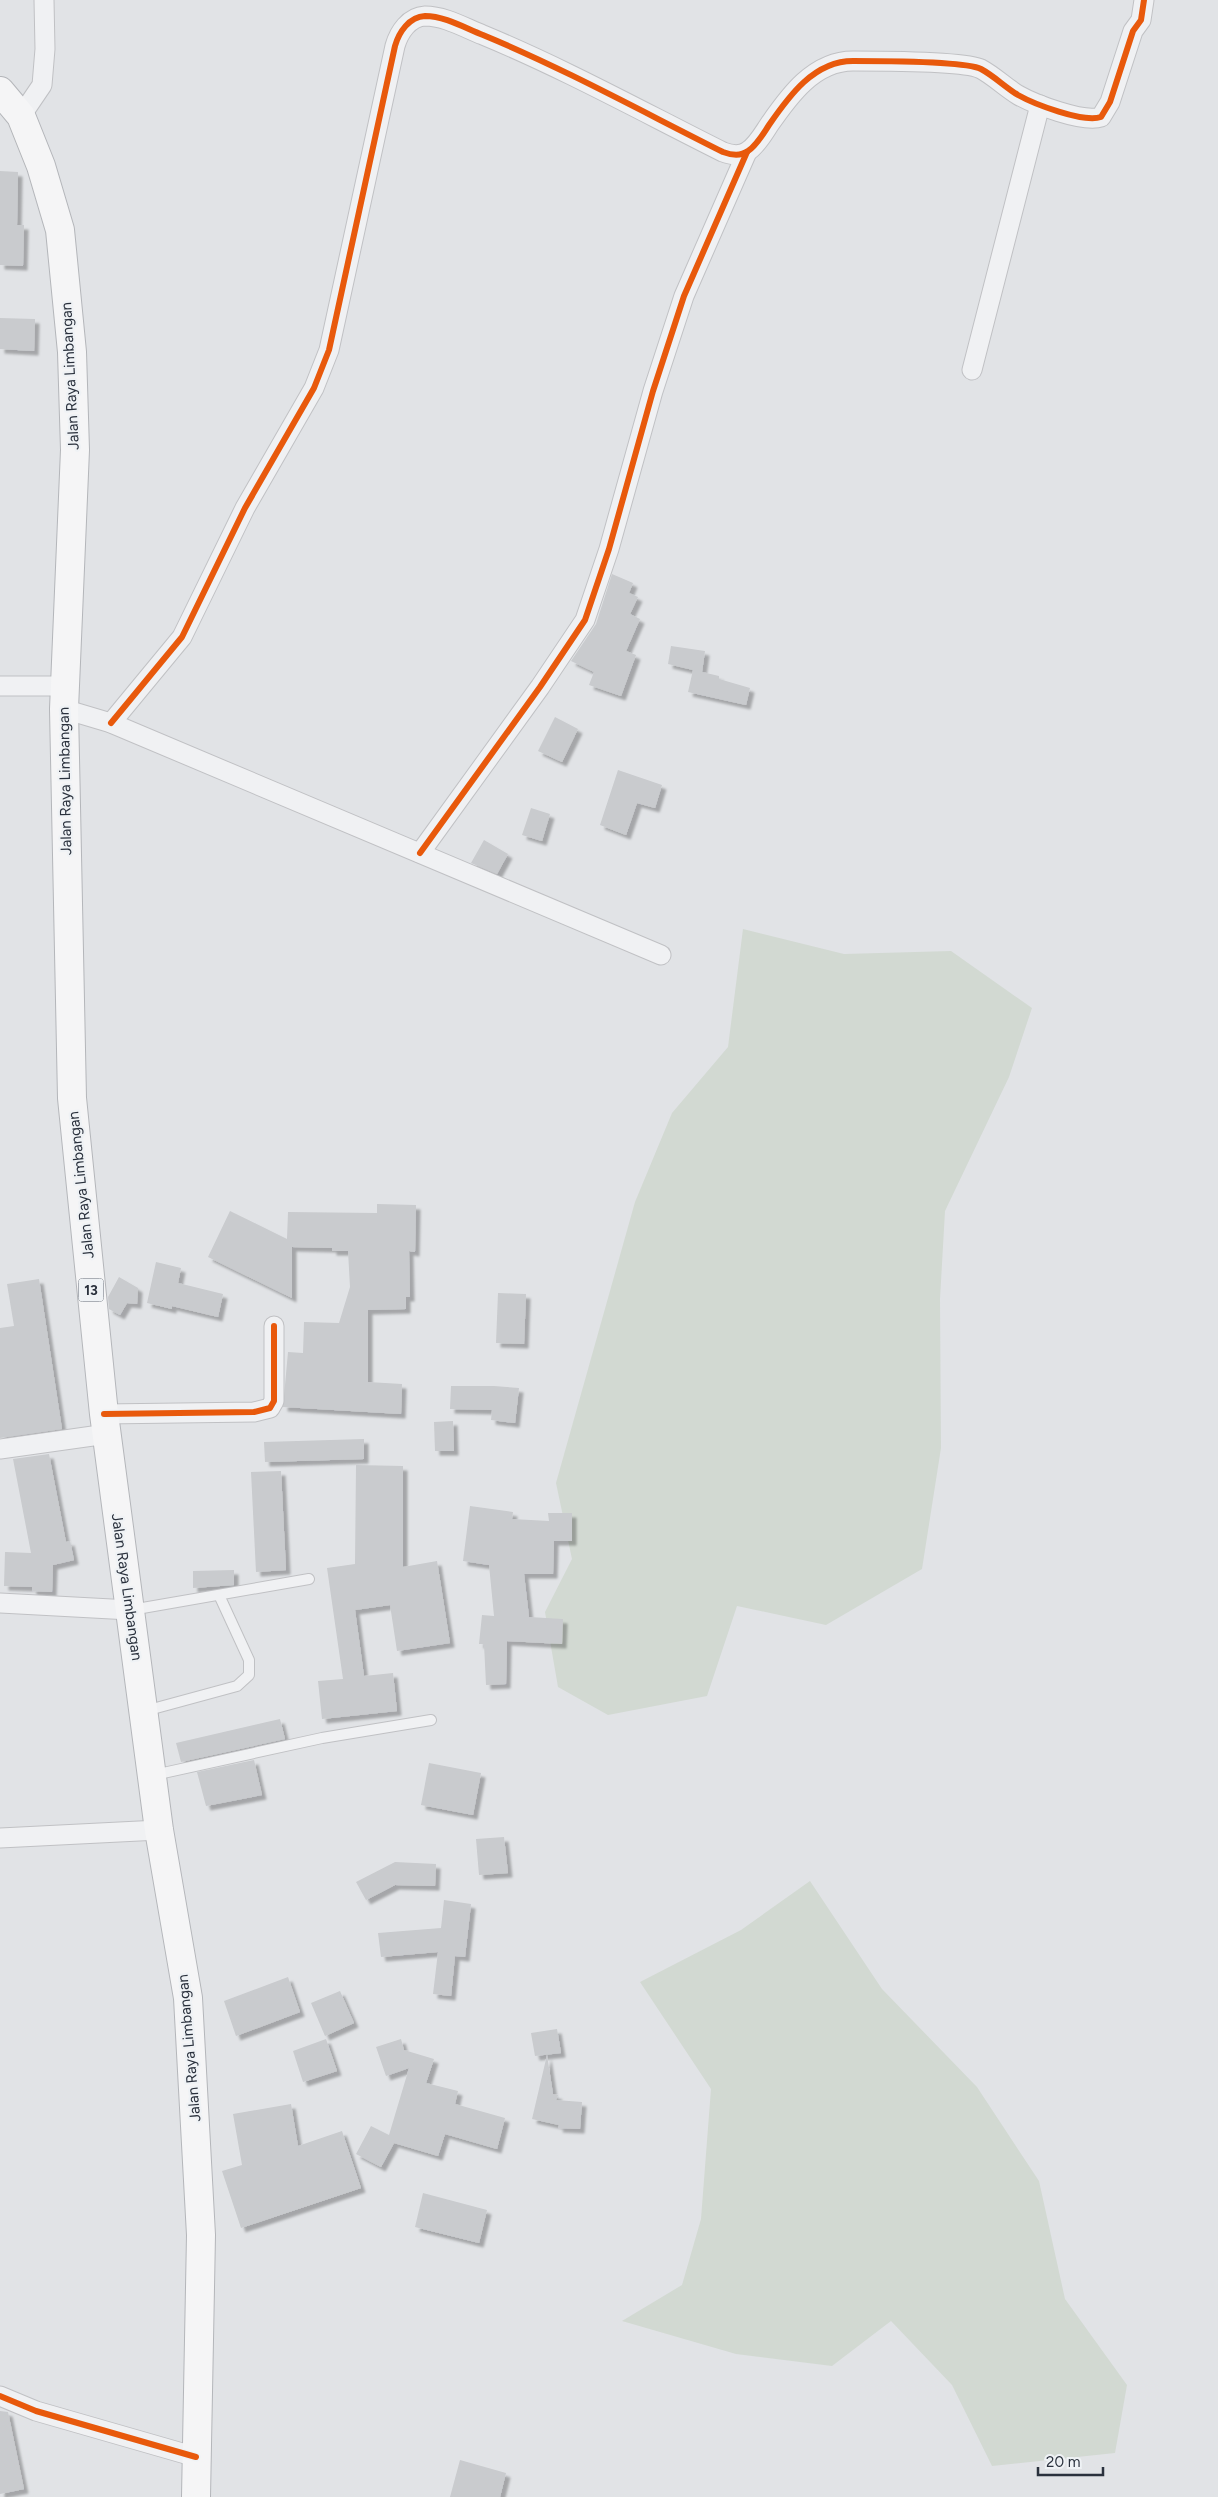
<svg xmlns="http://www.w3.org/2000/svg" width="1218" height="2497" font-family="Figtree,sans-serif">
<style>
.green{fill:#d2d9d2}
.building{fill:#c9cbce;filter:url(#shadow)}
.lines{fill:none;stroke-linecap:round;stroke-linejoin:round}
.service-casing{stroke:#c0c1c4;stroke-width:12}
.minor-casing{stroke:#c0c1c4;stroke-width:21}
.trunk-casing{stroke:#b4b6ba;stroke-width:30}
.service{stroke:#f0f1f3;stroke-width:10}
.minor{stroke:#f0f1f3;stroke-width:19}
.trunk{stroke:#f5f5f6;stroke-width:28}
.cycleway-casing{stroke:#eff2f5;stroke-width:9}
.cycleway{stroke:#e8590c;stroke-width:6}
.labels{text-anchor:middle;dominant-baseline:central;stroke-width:4.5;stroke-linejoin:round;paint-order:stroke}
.shield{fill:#eff2f5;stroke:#656b74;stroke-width:1}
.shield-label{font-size:14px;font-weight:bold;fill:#2a313d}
.street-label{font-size:15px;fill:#2a313d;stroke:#eff2f5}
</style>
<defs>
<filter id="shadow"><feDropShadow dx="4.5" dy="4.5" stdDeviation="1" flood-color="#0004"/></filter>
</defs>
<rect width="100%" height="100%" fill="#e1e3e6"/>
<g class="green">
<polygon points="743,929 844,954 951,951 1032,1008 1009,1077 945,1211 940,1299 941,1448 922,1569 826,1625 737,1606 707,1696 608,1715 558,1687 545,1612 572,1559 556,1483 635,1202 672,1113 728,1047"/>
<polygon points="810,1881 882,1989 977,2087 1039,2181 1065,2299 1127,2385 1115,2453 992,2466 952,2385 891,2321 832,2366 736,2354 622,2321 682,2285 701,2219 711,2089 640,1982 741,1930"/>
</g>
<g class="building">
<polygon points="0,171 18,172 17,225 24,225 23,266 0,265"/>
<polygon points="0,318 35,319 34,351 0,349"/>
<polygon points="612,574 633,583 629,593 638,597 630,614 640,619 626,651 636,655 621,696 589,685 594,672 571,661 596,624"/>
<polygon points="671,646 705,651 702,672 719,676 719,679 750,688 746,705 688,692 693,670 668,664"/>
<polygon points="555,717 578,729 562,762 538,751"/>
<polygon points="618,770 662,785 655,808 637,803 626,835 600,825"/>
<polygon points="531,808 550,814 542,841 522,835"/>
<polygon points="484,840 508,854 497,874 471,863"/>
<polygon points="377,1204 416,1205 415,1252 409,1251 410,1297 406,1297 406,1309 368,1310 368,1382 402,1384 401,1414 283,1407 288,1352 303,1353 304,1322 339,1323 350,1287 348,1251 332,1251 332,1248 292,1247 292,1298 208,1257 230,1211 287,1239 288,1212 377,1213"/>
<polygon points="156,1262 181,1268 178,1283 223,1294 218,1317 172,1306 172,1309 147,1303"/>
<polygon points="119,1277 138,1288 137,1304 127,1303 120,1315 109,1309 108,1297"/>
<polygon points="39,1279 62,1429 0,1438 0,1328 14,1326 7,1284"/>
<polygon points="498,1293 526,1294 524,1344 496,1343"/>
<polygon points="451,1386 494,1386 519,1388 515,1423 491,1420 492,1410 450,1409"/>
<polygon points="453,1421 454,1451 435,1451 434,1422"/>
<polygon points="364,1439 364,1459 265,1462 264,1442"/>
<polygon points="49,1454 66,1542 70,1541 74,1560 53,1565 52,1592 32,1591 32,1587 4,1586 5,1552 31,1553 13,1459"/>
<polygon points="356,1465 403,1466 403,1567 437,1561 450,1643 397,1651 390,1605 355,1610 364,1676 393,1673 397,1711 322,1719 318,1681 343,1679 327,1568 355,1564"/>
<polygon points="281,1471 286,1570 256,1572 251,1472"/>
<polygon points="470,1506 513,1512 512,1519 549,1521 548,1513 572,1513 572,1541 554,1541 553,1574 524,1574 529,1617 563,1619 562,1644 507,1641 506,1684 486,1685 484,1644 479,1644 482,1615 494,1616 489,1565 463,1561"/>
<polygon points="234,1570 234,1585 193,1588 193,1571"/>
<polygon points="280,1719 285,1739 181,1762 176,1743"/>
<polygon points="254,1760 262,1795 206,1806 197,1772"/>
<polygon points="429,1763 481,1773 473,1815 421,1805"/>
<polygon points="504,1837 508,1873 479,1875 476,1839"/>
<polygon points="395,1862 436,1864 435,1886 395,1885 366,1900 356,1882"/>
<polygon points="444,1900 471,1904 465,1957 455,1956 451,1996 433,1994 438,1952 381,1957 378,1933 441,1928"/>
<polygon points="288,1977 300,2012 236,2036 224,2001"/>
<polygon points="340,1991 354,2023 325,2036 311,2003"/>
<polygon points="557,2029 561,2053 535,2056 531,2033"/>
<polygon points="326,2039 337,2071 303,2082 293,2051"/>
<polygon points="401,2039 404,2050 434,2059 426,2083 458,2091 455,2104 505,2118 497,2149 445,2134 438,2156 394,2143 381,2167 356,2154 371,2126 389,2135 409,2068 386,2076 376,2047"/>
<polygon points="547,2055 553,2094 558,2095 556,2100 582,2102 580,2129 558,2128 559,2125 532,2119"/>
<polygon points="291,2104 298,2146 342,2131 361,2188 241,2228 222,2171 242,2165 233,2114"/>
<polygon points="423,2193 487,2210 479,2243 415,2227"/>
<polygon points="0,2411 8,2412 24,2489 0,2494"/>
<polygon points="460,2460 506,2473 500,2497 450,2497"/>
</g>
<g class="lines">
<g class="service-casing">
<g id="service">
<polyline points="131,1610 309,1579"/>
<polyline points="145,1711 237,1686 249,1675 249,1660 219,1595"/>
<polyline points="154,1775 322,1738 431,1720"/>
</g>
</g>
<g class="minor-casing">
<g id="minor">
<polyline points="21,116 42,85 45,49 44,0"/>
<polyline points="972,370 1040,105"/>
<polyline points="0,686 64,686"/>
<polyline points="64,709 111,723 661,955"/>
<path d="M111,723L182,637L245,508L314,388L329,350L395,46C399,32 409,17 425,16C445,16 465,28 483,35C565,69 643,112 723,152C731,155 740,157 748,151C757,145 763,134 769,125C789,96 814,61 853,61C875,61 965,61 981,69C994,76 1005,87 1018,95C1034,104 1083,123 1101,117L1110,102L1133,31L1141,20L1144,0"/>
<polyline points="420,853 540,687 585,620 609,549 653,391 684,296 747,152"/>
<polyline points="104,1414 254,1412 270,1408 274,1401 274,1326"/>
<polyline points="0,1449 107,1434"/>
<polyline points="0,1603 130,1610"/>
<polyline points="0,1838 159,1830"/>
<polyline points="0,2396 36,2411 196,2457"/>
</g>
</g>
<g class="trunk-casing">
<polyline id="trunk" points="0,91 21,116 41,166 60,230 72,352 75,450 64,709 72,1098 104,1414 159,1830 188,1998 201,2235 196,2497"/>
</g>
<use href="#service" class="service"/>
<use href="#minor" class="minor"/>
<use href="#trunk" class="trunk"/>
<g class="cycleway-casing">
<g id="cycleway">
<path d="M111,723L182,637L245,508L314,388L329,350L395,46C399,32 409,17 425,16C445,16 465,28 483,35C565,69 643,112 723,152C731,155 740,157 748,151C757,145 763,134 769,125C789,96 814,61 853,61C875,61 965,61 981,69C994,76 1005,87 1018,95C1034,104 1083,123 1101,117L1110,102L1133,31L1141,20L1144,0"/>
<polyline points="420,853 540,687 585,620 609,549 653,391 684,296 747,152"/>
<polyline points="104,1414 254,1412 270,1408 274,1401 274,1326"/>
<polyline points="0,2396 36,2411 196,2457"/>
</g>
</g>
<use href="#cycleway" class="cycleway"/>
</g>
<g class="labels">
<rect class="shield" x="78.5" y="1278.5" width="25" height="23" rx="4"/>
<g class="shield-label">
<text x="91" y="1290">13</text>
</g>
<g class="street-label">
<text transform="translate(70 376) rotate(-93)">Jalan Raya Limbangan</text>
<text transform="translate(65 781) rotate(-91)">Jalan Raya Limbangan</text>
<text transform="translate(81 1185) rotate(-96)">Jalan Raya Limbangan</text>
<text transform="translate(127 1587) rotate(82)">Jalan Raya Limbangan</text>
<text transform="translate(189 2048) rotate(-95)">Jalan Raya Limbangan</text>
</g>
</g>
<path d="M1038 2467v8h65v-8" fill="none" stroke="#2a313d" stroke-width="2.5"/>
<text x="1046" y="2467" font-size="15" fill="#2a313d" stroke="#eff2f5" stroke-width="4" paint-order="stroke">20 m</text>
</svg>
